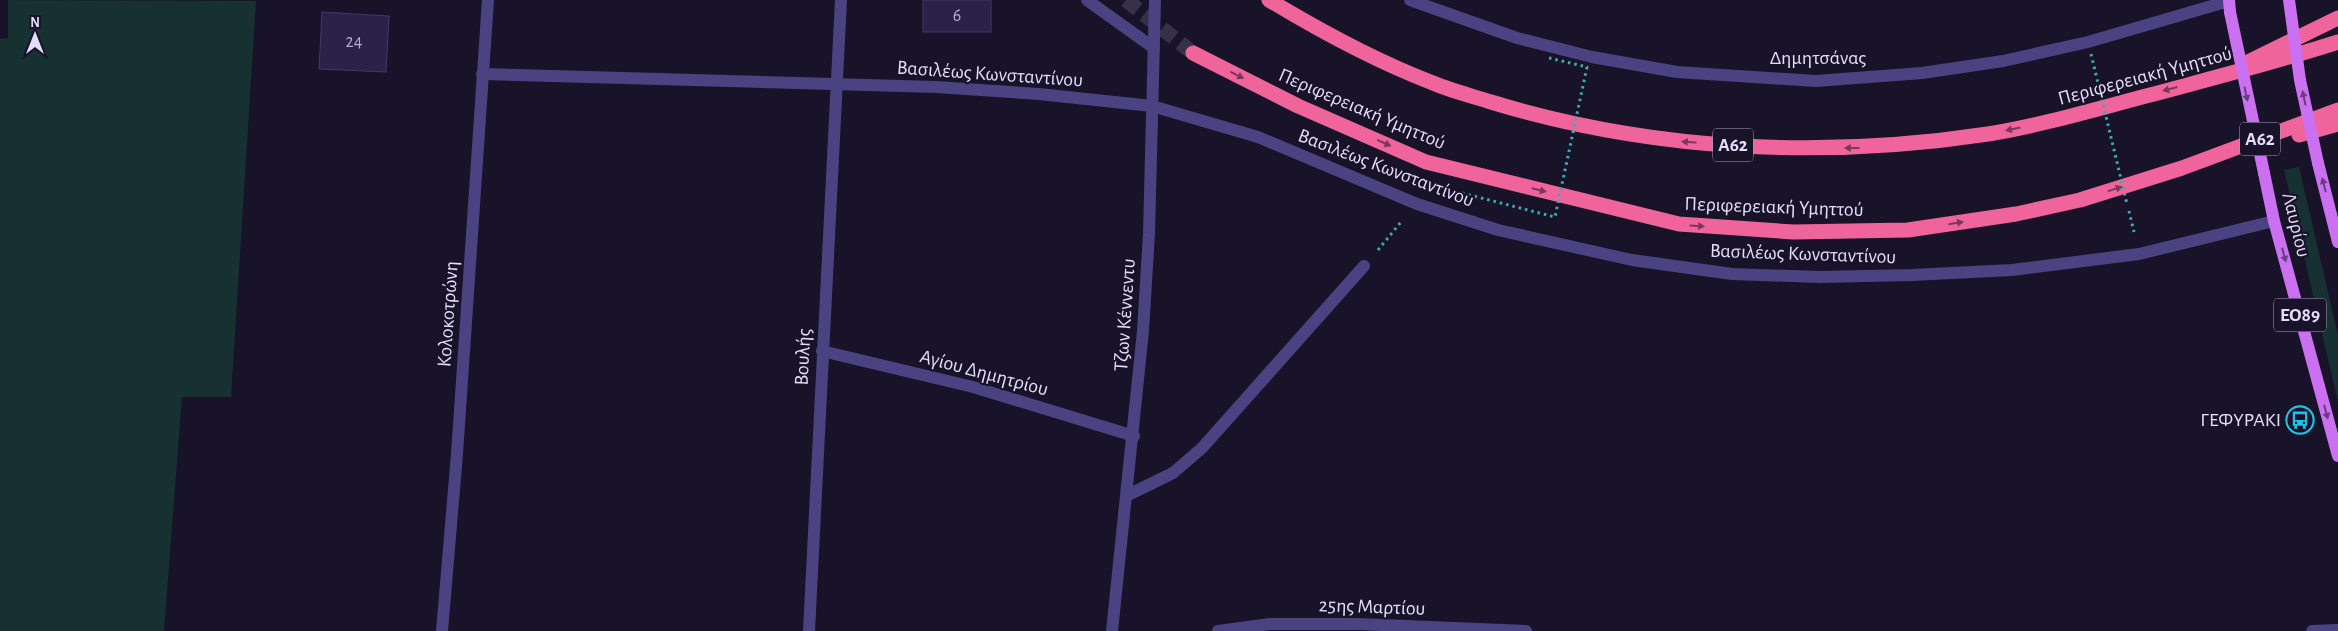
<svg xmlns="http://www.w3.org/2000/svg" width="2338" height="631" font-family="'Alegreya Sans',sans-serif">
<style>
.green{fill:#173031}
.building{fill:#2c2147;stroke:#463570}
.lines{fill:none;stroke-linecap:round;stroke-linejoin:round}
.motorway-tunnel{stroke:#363148;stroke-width:15;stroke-dasharray:15 8;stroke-linecap:butt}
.path{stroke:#3dacaf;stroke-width:3;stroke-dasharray:2.5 4;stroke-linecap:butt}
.minor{stroke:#4b4381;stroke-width:12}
.primary{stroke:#cb70f0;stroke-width:12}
.motorway{stroke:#ef659b;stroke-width:15}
.path-bridge{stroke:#3dacaf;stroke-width:3;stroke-dasharray:2.5 4;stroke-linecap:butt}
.primary-bridge{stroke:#cb70f0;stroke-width:12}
.oneway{fill:#79385c}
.oneway2{fill:#693d82}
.labels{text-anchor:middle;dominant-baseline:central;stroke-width:4.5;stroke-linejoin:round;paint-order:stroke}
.number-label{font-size:18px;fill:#b5aece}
.shield{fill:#181328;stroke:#a6a0bc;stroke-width:1}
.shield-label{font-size:19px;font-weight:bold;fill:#e3ddfb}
.street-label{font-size:20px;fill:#e3ddfb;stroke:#181328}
.poi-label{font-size:20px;fill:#e3ddfb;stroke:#181328;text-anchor:end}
</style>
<rect width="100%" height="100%" fill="#181328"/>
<g class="green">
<polygon points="8,0 256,1 231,397 182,397 164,631 0,631 0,39 8,38"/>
<polygon points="2299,167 2338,335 2338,402 2284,170"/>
</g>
<g class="building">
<rect x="923" y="0" width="68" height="32"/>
<polygon points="322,12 389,16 386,72 319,69"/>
</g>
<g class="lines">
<polyline class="motorway-tunnel" points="1126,0 1193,53"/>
<g class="path">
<polyline points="2129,211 2134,232"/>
<polyline points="1378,250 1401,222"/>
</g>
<g class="minor">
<polyline points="1087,0 1154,48"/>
<polyline points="1410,0 1517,38 1592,57 1677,72 1816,81 1922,73 2003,61 2088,42 2229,1"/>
<polyline points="482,74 936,87 1039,94 1152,106 1258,137 1417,204 1498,230 1632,260 1732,274 1820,277 1912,275 2012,270 2139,254 2274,221"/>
<polyline points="822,351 973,387 1134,436"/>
<polyline points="1128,495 1173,473 1202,448 1364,266"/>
<polyline points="442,631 457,454 488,0"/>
<polyline points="809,631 841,0"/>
<polyline points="1112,631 1143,331 1149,233 1155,0"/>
<polyline points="1218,631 1270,624 1358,624 1526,631"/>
<polyline points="2312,631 2338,630"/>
</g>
<g class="primary">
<polyline points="2229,0 2230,12"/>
<polyline points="2318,163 2338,242"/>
<polyline points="2264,173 2274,221 2338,456"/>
</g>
<g class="motorway">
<path d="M1269,0C1322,32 1375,61 1433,83C1452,91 1472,96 1491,102C1652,151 1822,159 1988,134C2043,125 2096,109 2150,95C2213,78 2276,62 2338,42"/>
<polyline points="1193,53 1298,106 1426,162 1679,224 1793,232 1908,230 2016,214 2080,200 2182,168 2338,110"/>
<polyline points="2246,63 2338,18"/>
<polyline points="2299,135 2338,124"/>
</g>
<g class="path-bridge">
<polyline points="2091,54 2127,204"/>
<polyline points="1462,193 1555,217 1587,67 1549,58"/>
</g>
<g class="primary-bridge">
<polyline points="2289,0 2300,80 2318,163"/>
<polyline points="2230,12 2264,173"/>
</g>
</g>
<defs><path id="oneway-solid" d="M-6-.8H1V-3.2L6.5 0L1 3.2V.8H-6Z" transform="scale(1.25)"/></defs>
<g class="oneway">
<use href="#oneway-solid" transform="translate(1237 75) rotate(27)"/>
<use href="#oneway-solid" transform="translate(2170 89) rotate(165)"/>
<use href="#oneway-solid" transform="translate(2013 129) rotate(168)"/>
<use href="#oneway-solid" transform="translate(1689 142) rotate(-176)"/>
<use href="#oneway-solid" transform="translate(1384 143) rotate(24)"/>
<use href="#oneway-solid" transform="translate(1852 148) rotate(180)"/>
<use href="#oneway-solid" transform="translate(2115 189) rotate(-17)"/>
<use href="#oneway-solid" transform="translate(1539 190) rotate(14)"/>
<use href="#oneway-solid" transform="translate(1956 223) rotate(-9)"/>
<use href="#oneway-solid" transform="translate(1697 226) rotate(4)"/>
</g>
<g class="oneway2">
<use href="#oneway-solid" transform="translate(2246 94) rotate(78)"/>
<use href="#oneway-solid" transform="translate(2304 98) rotate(-102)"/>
<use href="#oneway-solid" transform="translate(2324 185) rotate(-104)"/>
<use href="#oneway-solid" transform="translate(2284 255) rotate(75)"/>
<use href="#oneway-solid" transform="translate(2326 412) rotate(75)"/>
</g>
<defs>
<g id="bus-ring" transform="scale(1.4375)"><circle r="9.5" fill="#181328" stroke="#1dc2e7" stroke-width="1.5"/><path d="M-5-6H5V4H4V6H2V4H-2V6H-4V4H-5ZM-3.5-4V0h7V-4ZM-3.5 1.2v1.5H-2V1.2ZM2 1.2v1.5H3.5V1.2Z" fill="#1dc2e7"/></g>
</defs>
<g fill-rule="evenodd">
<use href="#bus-ring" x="2300" y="420"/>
</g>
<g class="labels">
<g class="number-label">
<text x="957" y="16">6</text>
<text x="354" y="42">24</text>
</g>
<g class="shield">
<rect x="2240" y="122.5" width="40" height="33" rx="4"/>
<rect x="1713" y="128.5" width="40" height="33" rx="4"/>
<rect x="2274" y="298.5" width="52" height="33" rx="4"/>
</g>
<g class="shield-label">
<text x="2260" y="139">Α62</text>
<text x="1733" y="145">Α62</text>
<text x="2300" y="315">ΕΟ89</text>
</g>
<g class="street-label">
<text x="1818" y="58">Δημητσάνας</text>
<text transform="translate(990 74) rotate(4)">Βασιλέως Κωνσταντίνου</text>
<text transform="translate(2145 76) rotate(-15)">Περιφερειακή Υμηττού</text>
<text transform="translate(1362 109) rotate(23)">Περιφερειακή Υμηττού</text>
<text transform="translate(1386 168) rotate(21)">Βασιλέως Κωνσταντίνου</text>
<text transform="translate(1774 207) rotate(2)">Περιφερειακή Υμηττού</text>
<text transform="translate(2296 225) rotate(76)">Λαυρίου</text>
<text transform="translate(1803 254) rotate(2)">Βασιλέως Κωνσταντίνου</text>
<text transform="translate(448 314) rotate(-86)">Κολοκοτρώνη</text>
<text transform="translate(1125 315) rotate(-86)">Τζων Κέννεντυ</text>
<text transform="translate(803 357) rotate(-87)">Βουλής</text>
<text transform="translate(984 373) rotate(15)">Αγίου Δημητρίου</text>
<text transform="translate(1372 607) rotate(2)">25ης Μαρτίου</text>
</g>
<g class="poi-label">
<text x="2281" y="420">ΓΕΦΥΡΑΚΙ</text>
</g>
</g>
<g transform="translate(35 35)" stroke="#181328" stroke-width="4" paint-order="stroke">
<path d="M0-4L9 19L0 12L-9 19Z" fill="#e3ddfb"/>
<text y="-8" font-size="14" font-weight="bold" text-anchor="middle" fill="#e3ddfb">N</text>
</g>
</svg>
